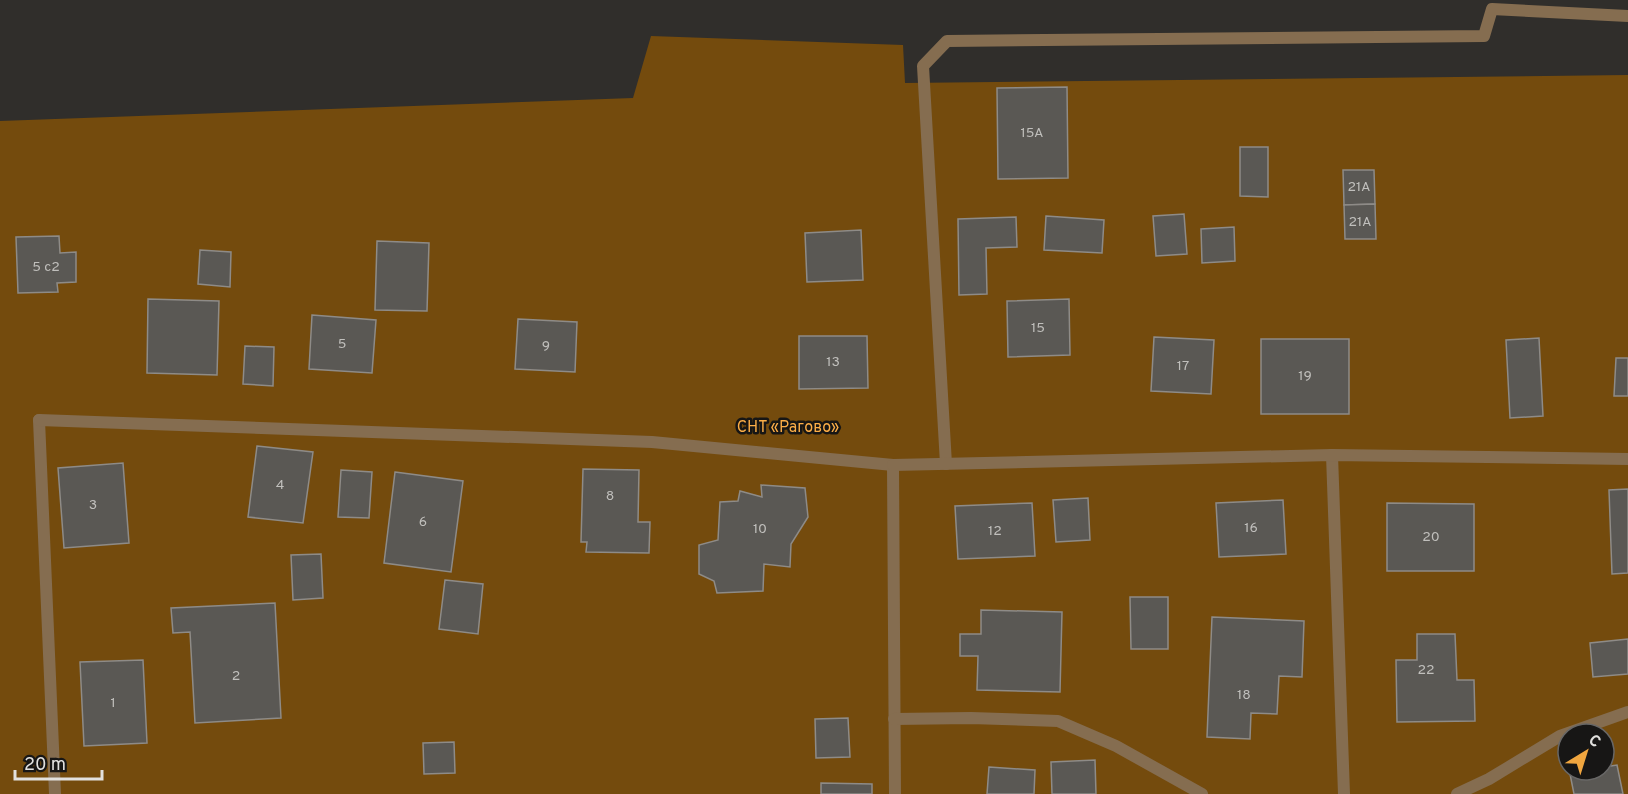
<svg xmlns="http://www.w3.org/2000/svg" width="1628" height="794" font-family="Overpass,sans-serif">
<style>
.green{fill:#744b0d;fill-rule:evenodd}
.building{fill:#5a5854;stroke:#8e8b87;stroke-width:1.5}
.lines{fill:none;stroke-linecap:round;stroke-linejoin:round}
.lane{stroke:#856d50;stroke-width:12}
.street{stroke:#856d50;stroke-width:12}
.labels{text-anchor:middle;dominant-baseline:central;stroke-width:5;stroke-linejoin:round;paint-order:stroke}
.number-label{font-size:14px;fill:#c0bfbc}
.park-label{font-size:16px;fill:#fcae47;stroke:#171615}
</style>
<rect width="100%" height="100%" fill="#302e2b"/>
<path class="green" d="M651,36L903,45L905,83L1628,75V794H0V121L633,98ZM1568,734H1604V770H1568Z"/>
<g class="building">
<polygon points="1067,87 1068,178 998,179 997,88"/>
<polygon points="1240,147 1268,147 1268,197 1240,196"/>
<polygon points="1343,170 1374,170 1375,204 1344,205"/>
<polygon points="1375,204 1376,239 1345,239 1344,205"/>
<polygon points="1184,214 1187,254 1156,256 1153,216"/>
<polygon points="1046,216 1104,220 1102,253 1044,250"/>
<polygon points="1016,217 1017,247 986,248 987,294 959,295 958,219"/>
<polygon points="1234,227 1235,261 1202,263 1201,229"/>
<polygon points="861,230 863,280 807,282 805,233"/>
<polygon points="59,236 60,253 76,252 76,282 57,283 58,292 18,293 16,237"/>
<polygon points="377,241 429,243 427,311 375,310"/>
<polygon points="200,250 231,252 230,287 198,284"/>
<polygon points="148,299 219,301 217,375 147,373"/>
<polygon points="1069,299 1070,355 1008,357 1007,301"/>
<polygon points="312,315 376,320 372,373 309,369"/>
<polygon points="518,319 577,322 575,372 515,369"/>
<polygon points="799,336 867,336 868,388 799,389"/>
<polygon points="1154,337 1214,340 1211,394 1151,391"/>
<polygon points="1539,338 1543,416 1510,418 1506,340"/>
<rect x="1261" y="339" width="88" height="75"/>
<polygon points="245,346 274,347 273,386 243,384"/>
<polygon points="1616,358 1628,358 1628,396 1614,396"/>
<polygon points="257,446 313,452 303,523 248,517"/>
<polygon points="123,463 129,543 64,548 58,468"/>
<polygon points="583,469 639,470 638,522 650,522 649,553 586,552 587,542 581,542"/>
<polygon points="341,470 372,472 369,518 338,517"/>
<polygon points="395,472 463,481 451,572 384,563"/>
<polygon points="761,485 805,488 808,517 791,544 790,567 764,564 763,591 717,593 714,581 699,574 699,545 718,540 720,502 738,501 740,491 762,497"/>
<polygon points="1628,489 1628,573 1612,574 1609,490"/>
<polygon points="1088,498 1090,540 1056,542 1053,500"/>
<polygon points="1283,500 1286,554 1219,557 1216,503"/>
<polygon points="1032,503 1035,556 958,559 955,506"/>
<polygon points="1387,503 1474,504 1474,571 1387,571"/>
<polygon points="321,554 323,598 293,600 291,555"/>
<polygon points="445,580 483,584 478,634 439,629"/>
<polygon points="1130,597 1168,597 1168,649 1131,649"/>
<polygon points="275,603 281,718 195,723 190,632 173,633 171,608"/>
<polygon points="981,610 1062,612 1060,692 977,690 978,656 960,656 960,634 981,634"/>
<polygon points="1212,617 1304,621 1302,677 1279,676 1277,714 1251,713 1250,739 1207,737"/>
<polygon points="1417,634 1455,634 1457,680 1474,680 1475,721 1397,722 1396,660 1417,660"/>
<polygon points="1628,639 1628,674 1593,677 1590,643"/>
<polygon points="143,660 147,743 84,746 80,662"/>
<polygon points="848,718 850,757 816,758 815,719"/>
<polygon points="454,742 455,773 424,774 423,743"/>
<polygon points="1095,760 1096,794 1052,794 1051,762"/>
<polygon points="1617,765 1623,794 1574,794 1570,774 1591,770 1604,770 1604,767"/>
<polygon points="989,767 1035,770 1034,794 987,794"/>
<polygon points="821,783 872,784 872,794 821,794"/>
</g>
<g class="lines">
<g class="lane">
<polyline points="39,420 55,794"/>
<polyline points="946,464 923,66 947,41 1484,36 1492,9 1628,16"/>
</g>
<g class="street">
<polyline points="39,420 652,442 893,465 895,794"/>
<polyline points="1332,455 1344,794"/>
<polyline points="893,465 1332,455 1628,459"/>
<polyline points="894,719 971,718 1058,721 1116,746 1202,794"/>
<polyline points="1457,794 1489,779 1560,736 1628,712"/>
</g>
</g>
<g class="labels">
<g class="number-label">
<text x="1032" y="133">15А</text>
<text x="1359" y="187">21А</text>
<text x="1360" y="222">21А</text>
<text x="46" y="267">5 с2</text>
<text x="1038" y="328">15</text>
<text x="342" y="344">5</text>
<text x="546" y="346">9</text>
<text x="833" y="362">13</text>
<text x="1183" y="366">17</text>
<text x="1305" y="376">19</text>
<text x="280" y="485">4</text>
<text x="610" y="496">8</text>
<text x="93" y="505">3</text>
<text x="423" y="522">6</text>
<text x="1251" y="528">16</text>
<text x="760" y="529">10</text>
<text x="995" y="531">12</text>
<text x="1431" y="537">20</text>
<text x="1426" y="670">22</text>
<text x="236" y="676">2</text>
<text x="1244" y="695">18</text>
<text x="113" y="703">1</text>
</g>
<g class="park-label">
<text x="788" y="428">СНТ «Рагово»</text>
</g>
</g>
<g transform="translate(1586 752) rotate(38)"><circle r="28" fill="#171615" stroke="#686766" stroke-width="1.5"/>
<path d="M0-4.5L10 22L0 15L-10 22Z" fill="#f1a63f"/>
<text y="-9" font-size="16" font-weight="bold" text-anchor="middle" fill="#e2e1df">С</text>
</g>
<path d="M15 770v9h87v-9" fill="none" stroke="#e2e1df" stroke-width="3"/>
<text x="24" y="770" font-size="18" fill="#e2e1df" stroke="#171615" stroke-width="4.5" paint-order="stroke">20 m</text>
</svg>
